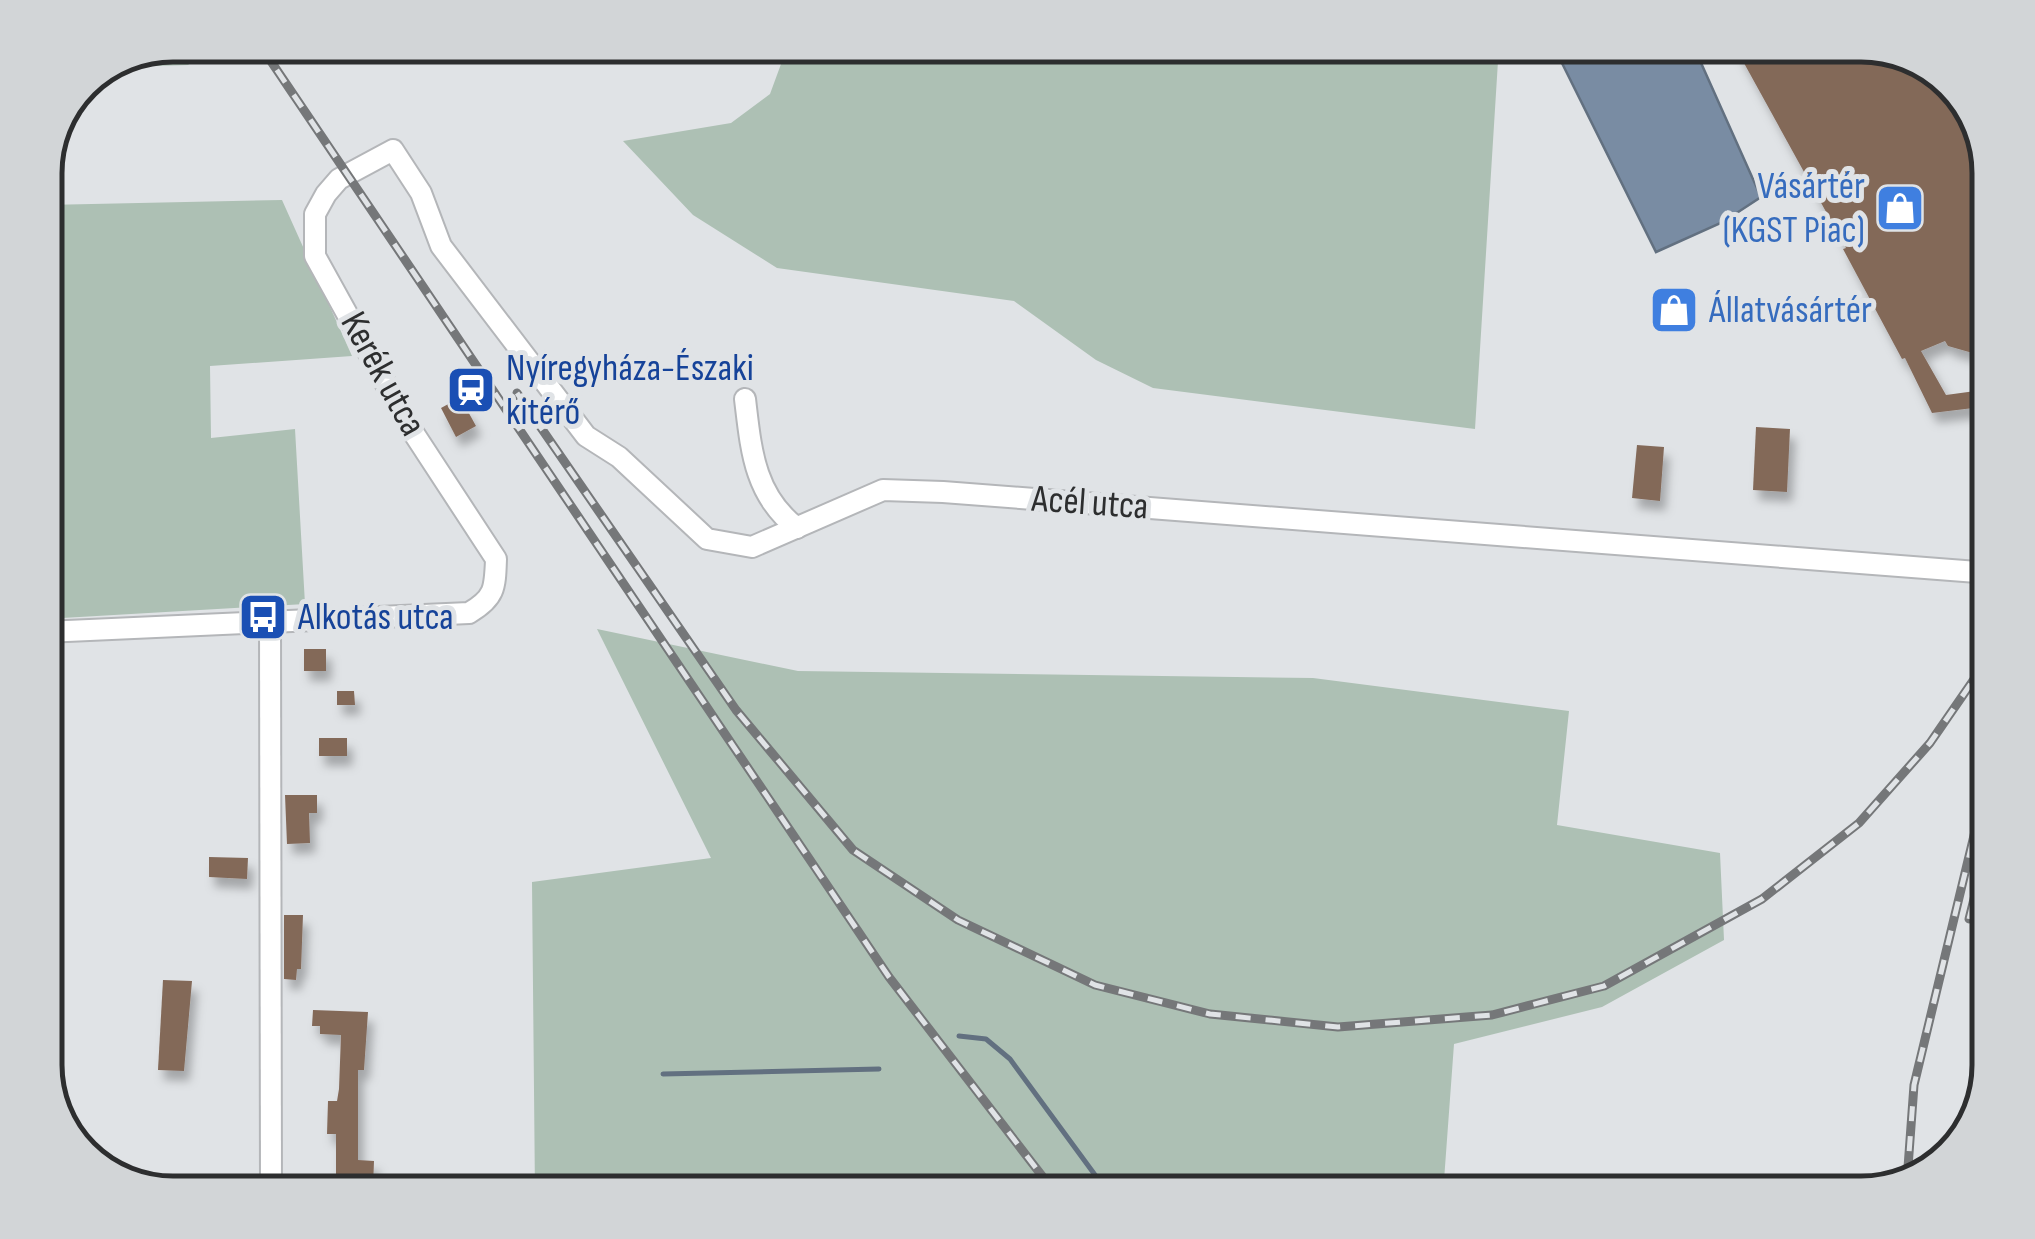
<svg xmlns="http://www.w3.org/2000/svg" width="2035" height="1239" font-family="'Sofia Sans Condensed',sans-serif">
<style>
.green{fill:#adc0b4}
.water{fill:#798ca3;stroke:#627080;stroke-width:2.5}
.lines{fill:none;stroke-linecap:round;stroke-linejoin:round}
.stream{stroke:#627080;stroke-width:5}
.building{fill:#836959;filter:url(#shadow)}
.street-casing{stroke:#b4b6b9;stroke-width:24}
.street{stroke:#fff;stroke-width:20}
.rail-casing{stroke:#757779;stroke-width:9}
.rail{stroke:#e0e3e6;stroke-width:5;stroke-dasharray:15;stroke-linecap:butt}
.labels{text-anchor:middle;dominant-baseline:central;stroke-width:10;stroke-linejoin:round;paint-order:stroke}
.shop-label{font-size:38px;fill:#366cbe;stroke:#e0e3e6;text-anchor:end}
.transit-label{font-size:38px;fill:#164399;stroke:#e0e3e6;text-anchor:start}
.street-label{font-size:38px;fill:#2d2e2f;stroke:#e0e3e6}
.rim{fill:none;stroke:#2d2e2f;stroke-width:5}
</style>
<defs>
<filter id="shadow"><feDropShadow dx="5.5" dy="10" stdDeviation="5" flood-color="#0004"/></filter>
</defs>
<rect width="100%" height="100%" fill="#e0e3e6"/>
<g class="green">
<polygon points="174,45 189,65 121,67"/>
<polygon points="788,45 1499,45 1475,429 1153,388 1096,360 1014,301 777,268 693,215 623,141 731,123 770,94"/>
<polygon points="282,200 352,356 210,366 211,438 295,429 305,604 45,619 45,205"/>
<polygon points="597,629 798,671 1313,678 1569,711 1557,825 1720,853 1724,940 1602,1007 1454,1044 1443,1194 535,1194 532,882 711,858"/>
</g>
<polygon class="water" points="1553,45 1693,45 1761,197 1723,222 1656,252"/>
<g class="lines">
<g class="stream">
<polyline points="959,1036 986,1039 1010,1059 1109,1194"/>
<polyline points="663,1074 879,1069"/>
</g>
</g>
<g class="building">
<polygon points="1734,45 1760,45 1765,54 1782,45 1861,45 1926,63 1972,109 1974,115 1967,119 1985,150 1990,166 1990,358 1948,346 1945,341 1921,351 1946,395 1990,389 1990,406 1932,413 1905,358 1902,359 1843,249 1846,248"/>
<polygon points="452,402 456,411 465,406 476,426 456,437 441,408"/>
<polygon points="1756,427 1790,429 1787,492 1753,490"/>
<polygon points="1637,445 1664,447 1660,501 1632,498"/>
<rect x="304" y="649" width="22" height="22"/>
<polygon points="337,691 354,691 355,705 337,705"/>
<rect x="319" y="738" width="28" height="18"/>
<polygon points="285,795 317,795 317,813 309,813 310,843 287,844"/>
<polygon points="209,857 248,858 247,879 209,877"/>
<polygon points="284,915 303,915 301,969 297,969 296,980 284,979"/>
<polygon points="163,980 192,981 184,1071 158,1070"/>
<polygon points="313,1010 368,1012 364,1070 358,1070 358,1160 374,1161 373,1188 336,1187 336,1134 327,1134 328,1101 337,1101 339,1089 341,1035 320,1034 320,1026 312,1026"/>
</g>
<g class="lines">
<g class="street-casing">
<g id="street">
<path d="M745,399C751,449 754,495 797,528"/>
<polyline points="270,624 271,1194"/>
<path d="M45,632L469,613C495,598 495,588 496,559L409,426L315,256V214L326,194L339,179L393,150L421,193L441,246L586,436L619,457L707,539L752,547L883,490L943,492L1990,573"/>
</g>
</g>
<use href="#street" class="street"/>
<g class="rail-casing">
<g id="rail">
<polyline points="260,45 889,977 1056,1194"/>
<polyline points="517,393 736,710 853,850 958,920 1095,985 1210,1014 1338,1027 1492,1015 1604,986 1762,899 1859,823 1930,743 1990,656"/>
<polyline points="1969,919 1990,835"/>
<polyline points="1907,1181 1914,1085 1990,769"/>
</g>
</g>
<use href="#rail" class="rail"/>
</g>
<defs>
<g id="shop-square" transform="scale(2.5)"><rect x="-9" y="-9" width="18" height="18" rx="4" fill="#3f7fe0" stroke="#e0e3e6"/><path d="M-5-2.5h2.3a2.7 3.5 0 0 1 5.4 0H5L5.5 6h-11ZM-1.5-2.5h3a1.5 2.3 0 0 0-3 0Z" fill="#fff"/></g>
<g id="station-square" transform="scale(2.5)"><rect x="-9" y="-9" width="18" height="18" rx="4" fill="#1a4fb4" stroke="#e0e3e6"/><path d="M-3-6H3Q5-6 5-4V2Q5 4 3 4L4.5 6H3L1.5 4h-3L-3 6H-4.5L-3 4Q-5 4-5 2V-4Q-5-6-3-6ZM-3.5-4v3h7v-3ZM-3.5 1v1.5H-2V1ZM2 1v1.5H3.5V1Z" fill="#fff"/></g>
<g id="bus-square" transform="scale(2.5)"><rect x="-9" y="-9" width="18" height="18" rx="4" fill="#1a4fb4" stroke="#e0e3e6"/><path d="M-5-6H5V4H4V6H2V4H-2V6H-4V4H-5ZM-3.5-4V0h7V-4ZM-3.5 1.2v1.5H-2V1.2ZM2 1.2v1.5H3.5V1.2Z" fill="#fff"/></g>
</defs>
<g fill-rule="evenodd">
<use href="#shop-square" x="1900" y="208"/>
<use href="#shop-square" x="1674" y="310"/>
<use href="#station-square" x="471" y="390"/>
<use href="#bus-square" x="263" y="617"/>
</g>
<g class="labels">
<g class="shop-label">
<text x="1865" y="186">Vásártér<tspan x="1865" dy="44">(KGST Piac)</tspan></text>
<text x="1709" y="310" text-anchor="start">Állatvásártér</text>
</g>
<g class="transit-label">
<text x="506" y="368">Nyíregyháza-Északi<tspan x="506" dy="44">kitérő</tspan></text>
<text x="298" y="617">Alkotás utca</text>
</g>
<g class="street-label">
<text transform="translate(383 374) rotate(61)">Kerék utca</text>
<text transform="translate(1090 503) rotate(4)">Acél utca</text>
</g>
</g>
<path d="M0 0H2035V1239H0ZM173 62H1861A111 111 0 0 1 1972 173V1065A111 111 0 0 1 1861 1176H173A111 111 0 0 1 62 1065V173A111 111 0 0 1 173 62Z" fill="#d2d5d7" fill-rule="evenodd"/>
<path class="rim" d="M173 62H1861A111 111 0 0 1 1972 173V1065A111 111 0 0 1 1861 1176H173A111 111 0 0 1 62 1065V173A111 111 0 0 1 173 62Z"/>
</svg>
